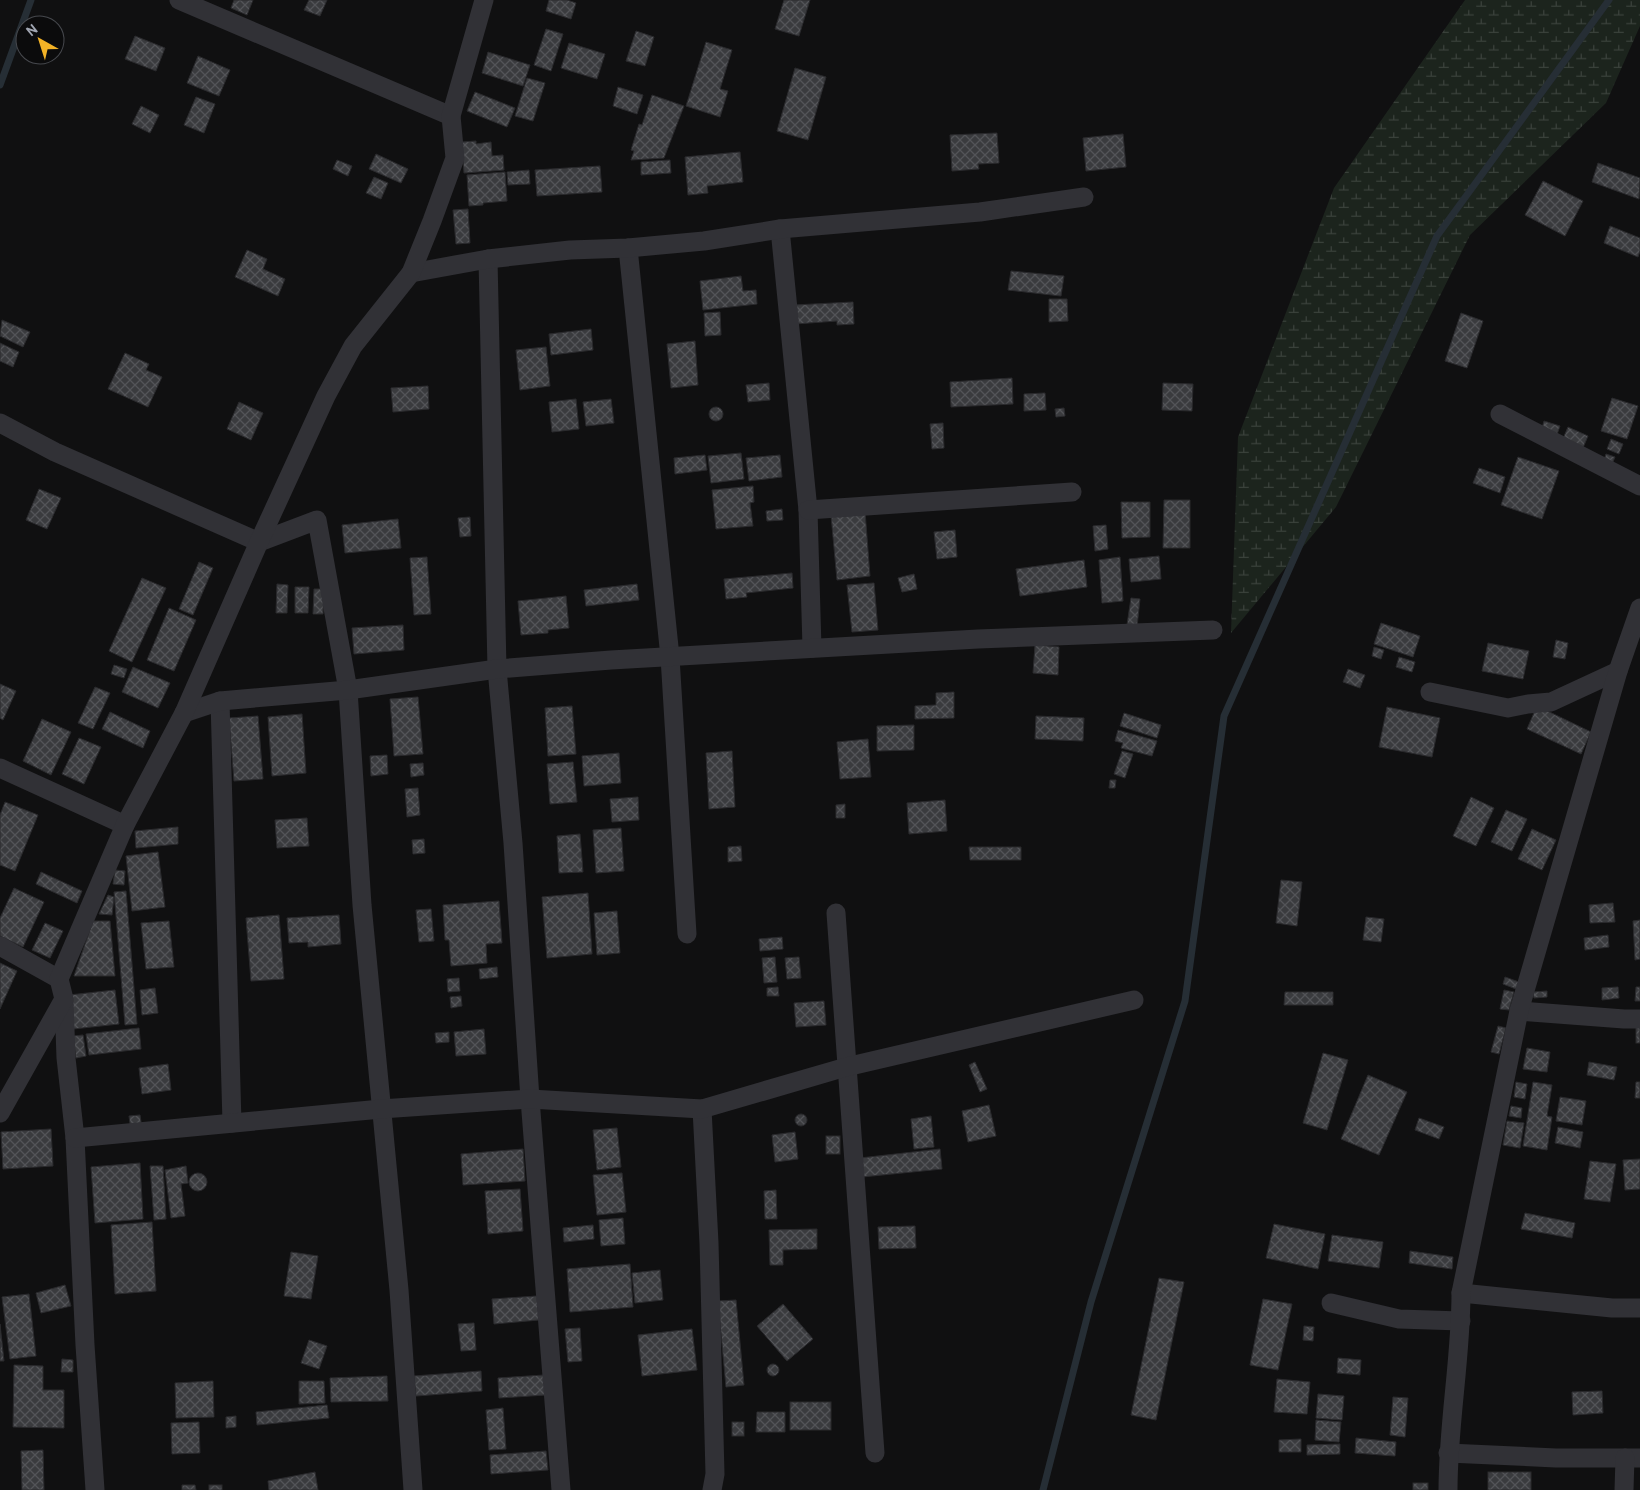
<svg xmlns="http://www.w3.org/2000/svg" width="1640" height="1490" font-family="Overpass,sans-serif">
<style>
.wetland{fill:url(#wetland-marsh)}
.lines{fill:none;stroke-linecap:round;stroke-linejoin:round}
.stream{stroke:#262e35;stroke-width:7}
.building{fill:url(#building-cross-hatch);stroke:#2a2a2d}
.street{stroke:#313136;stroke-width:19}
</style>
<defs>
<pattern id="wetland-marsh" width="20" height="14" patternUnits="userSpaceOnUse" patternTransform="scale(1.25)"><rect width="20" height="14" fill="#1c241d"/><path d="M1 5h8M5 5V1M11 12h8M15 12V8" fill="none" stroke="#3a413b"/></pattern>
<pattern id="building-cross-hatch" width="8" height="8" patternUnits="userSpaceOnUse" patternTransform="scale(1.25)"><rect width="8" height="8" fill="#3a3b3e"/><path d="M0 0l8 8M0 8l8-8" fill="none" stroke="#535458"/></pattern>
</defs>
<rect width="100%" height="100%" fill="#101011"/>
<polygon class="wetland" points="1465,0 1640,0 1640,26 1606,103 1470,235 1336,507 1231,633 1238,437 1334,188"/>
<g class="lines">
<g class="stream">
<polyline points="0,85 31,0"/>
<polyline points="1043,1490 1091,1302 1185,1001 1224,716 1437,236 1609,0"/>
</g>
</g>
<g class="building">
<polygon points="234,0 253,0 247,15 231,8"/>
<polygon points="309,0 327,0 320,16 304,10"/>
<polygon points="549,0 567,0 576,3 571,19 546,11"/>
<polygon points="784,0 810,0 799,36 775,29"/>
<polygon points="546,29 563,34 551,71 534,65"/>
<polygon points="636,31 654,37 645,66 626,61"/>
<polygon points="135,36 165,48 156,71 125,59"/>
<polygon points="706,42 732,50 720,89 728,91 720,117 686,106"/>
<polygon points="569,43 605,54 597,79 561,68"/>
<polygon points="488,52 530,65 523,86 482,73"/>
<polygon points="198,56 230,70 219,96 187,83"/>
<polygon points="795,68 826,77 808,140 777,131"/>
<polygon points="527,78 545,83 533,121 515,116"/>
<polygon points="618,87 643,95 637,114 613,106"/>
<polygon points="475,92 515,108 507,127 467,111"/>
<polygon points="652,95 684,106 664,158 631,160 634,151 631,150 639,124 642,125"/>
<polygon points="196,97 215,104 204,133 184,125"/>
<polygon points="141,106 159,115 150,133 132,124"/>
<polygon points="997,133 999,163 978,164 979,169 952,171 950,135"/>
<polygon points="1123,134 1126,167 1086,171 1083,138"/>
<polygon points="476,141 476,144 491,142 492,156 503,155 504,170 464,173 462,142"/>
<polygon points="740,152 743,182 707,186 708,193 688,195 685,157"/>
<polygon points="376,154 408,169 401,183 369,169"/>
<polygon points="337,160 352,166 348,176 333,169"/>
<polygon points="670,160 671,173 641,175 641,162"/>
<polygon points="1598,163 1640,178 1639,199 1592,182"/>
<polygon points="600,166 602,192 537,196 535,170"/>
<polygon points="529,170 530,184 508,185 507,172"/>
<polygon points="505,172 507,201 483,203 483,205 469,206 467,175"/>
<polygon points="374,177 388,183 381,199 366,193"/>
<polygon points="1543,181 1583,201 1565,236 1525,215"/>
<polygon points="468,209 470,243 456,244 453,210"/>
<polygon points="1610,226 1640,238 1640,251 1638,257 1604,243"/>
<polygon points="247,250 267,259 263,269 285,279 278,296 235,277"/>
<polygon points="1011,271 1064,276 1061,296 1008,290"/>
<polygon points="741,276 743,291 756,290 757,304 703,310 700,281"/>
<polygon points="1049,299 1067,299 1068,321 1049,322"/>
<polygon points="853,302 854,324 837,325 837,321 795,324 794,305"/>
<polygon points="720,312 721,335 705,336 704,313"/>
<polygon points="1461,313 1483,321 1467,368 1445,361"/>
<polygon points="2,320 30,332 23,347 0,336"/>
<polygon points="591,329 593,350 551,355 549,334"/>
<polygon points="695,341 698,385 671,388 667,344"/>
<polygon points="0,343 19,352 13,367 0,361"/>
<polygon points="546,347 550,386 520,390 516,350"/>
<polygon points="125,353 149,364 146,370 162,377 148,407 108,389"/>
<polygon points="1012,378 1013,404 951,407 950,382"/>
<polygon points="769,383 770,400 748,402 746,385"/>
<polygon points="1163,383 1193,384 1192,411 1162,410"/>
<polygon points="428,386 429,409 393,412 391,388"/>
<polygon points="1045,393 1046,410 1024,411 1024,394"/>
<polygon points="1612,398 1638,406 1627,439 1601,431"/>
<polygon points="576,399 579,429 552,432 549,402"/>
<polygon points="611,399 614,423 586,426 583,402"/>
<polygon points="239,402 263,413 251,440 227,429"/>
<circle cx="716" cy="414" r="7"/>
<polygon points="1064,408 1065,416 1056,417 1055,409"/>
<polygon points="1544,421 1560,426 1556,437 1541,432"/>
<polygon points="943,423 944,448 932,449 930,424"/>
<polygon points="1568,427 1588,436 1582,450 1562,441"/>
<polygon points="1611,439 1623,444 1619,454 1607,449"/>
<polygon points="741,453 744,479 711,483 708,456"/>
<polygon points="1606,454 1615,457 1612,464 1604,460"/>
<polygon points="705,455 707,470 675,474 674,458"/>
<polygon points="780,455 782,477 749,481 746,458"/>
<polygon points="1518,457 1559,471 1542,519 1501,505"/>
<polygon points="1479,468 1505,477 1500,493 1473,483"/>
<polygon points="753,486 754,502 750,503 753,526 716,529 712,490"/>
<polygon points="39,489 61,498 47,529 26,520"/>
<polygon points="1164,500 1190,500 1190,548 1163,548"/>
<polygon points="1121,502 1150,502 1150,537 1122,538"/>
<polygon points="782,509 783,520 767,521 766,511"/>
<polygon points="865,511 870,576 837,580 831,515"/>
<polygon points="470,517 471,536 460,537 458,518"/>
<polygon points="398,519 401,548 345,553 342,525"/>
<polygon points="1106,525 1108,549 1095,551 1093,526"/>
<polygon points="955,530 957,557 937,559 934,532"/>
<polygon points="1159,556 1161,579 1131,582 1129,559"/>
<polygon points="427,557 431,614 414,615 410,558"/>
<polygon points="1120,557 1123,601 1102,603 1099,560"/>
<polygon points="1084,560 1087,587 1020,596 1016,569"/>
<polygon points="199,562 213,568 193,615 179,609"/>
<polygon points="792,573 793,588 746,593 747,597 726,599 724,579"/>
<polygon points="914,574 917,589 902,592 898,578"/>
<polygon points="142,578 166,588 132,662 109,651"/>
<polygon points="874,583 878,630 852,632 847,585"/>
<polygon points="277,584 288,585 287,613 276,613"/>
<polygon points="637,584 639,600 586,606 584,590"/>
<polygon points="295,587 309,587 308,613 295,613"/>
<polygon points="314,589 324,589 323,614 313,614"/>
<polygon points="566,596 569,628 548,630 548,633 521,635 518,601"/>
<polygon points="1131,598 1140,599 1137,627 1127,625"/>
<polygon points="169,608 196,620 174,671 147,660"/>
<polygon points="1381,623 1420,636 1413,657 1374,644"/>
<polygon points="403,625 404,650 354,654 352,628"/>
<polygon points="1556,640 1568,643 1565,659 1553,657"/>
<polygon points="1488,643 1529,651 1523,679 1482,671"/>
<polygon points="1035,645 1059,647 1058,675 1033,673"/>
<polygon points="1374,647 1384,650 1381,659 1372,656"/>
<polygon points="1399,657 1415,662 1412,672 1396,667"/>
<polygon points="114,665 127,669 124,678 111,674"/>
<polygon points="133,667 170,683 158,708 122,692"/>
<polygon points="1348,669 1365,675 1360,688 1343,682"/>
<polygon points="0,684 16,691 3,720 0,718"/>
<polygon points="95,687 110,693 93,729 78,723"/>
<polygon points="954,692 954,718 915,719 915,706 936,705 936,693"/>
<polygon points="418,697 423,754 394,756 390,699"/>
<polygon points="572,706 576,754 548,756 545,708"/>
<polygon points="1537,706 1591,732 1581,754 1527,729"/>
<polygon points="1387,707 1440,718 1432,757 1379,747"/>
<polygon points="110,712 150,731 143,748 102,729"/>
<polygon points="1124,713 1161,725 1157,738 1120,726"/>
<polygon points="302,714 306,773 272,776 268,717"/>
<polygon points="258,716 263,779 234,781 229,718"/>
<polygon points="1036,716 1084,718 1083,741 1035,739"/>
<polygon points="42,719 71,732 51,775 23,761"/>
<polygon points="914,725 914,750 877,751 877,726"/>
<polygon points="1118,730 1157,741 1152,756 1121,748 1123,743 1115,741"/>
<polygon points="79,738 101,747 84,784 62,774"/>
<polygon points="868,739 871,777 840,779 837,742"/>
<polygon points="732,751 735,807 709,809 706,753"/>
<polygon points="1122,751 1133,754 1125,778 1114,774"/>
<polygon points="619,753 621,783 584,786 582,756"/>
<polygon points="387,755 388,774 371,776 370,756"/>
<polygon points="573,762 577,802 550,804 547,764"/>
<polygon points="423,763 424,775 411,777 410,764"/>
<polygon points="1110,780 1116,780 1115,788 1109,788"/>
<polygon points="418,788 420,815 407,817 405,789"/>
<polygon points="638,797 639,820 612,822 610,799"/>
<polygon points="1471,797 1494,808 1476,846 1453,836"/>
<polygon points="945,800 947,831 909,834 907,803"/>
<polygon points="5,802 38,815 15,871 0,865 0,815"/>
<polygon points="845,804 845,818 836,818 836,805"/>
<polygon points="1506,810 1527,819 1512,851 1491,842"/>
<polygon points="307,818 309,846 277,848 275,820"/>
<polygon points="178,827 178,844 136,848 135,831"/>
<polygon points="621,828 624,871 596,873 593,830"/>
<polygon points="1532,829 1556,840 1542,870 1518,859"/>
<polygon points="580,834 583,872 559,873 557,836"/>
<polygon points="424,839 425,853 413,854 412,840"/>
<polygon points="741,846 742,861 728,862 728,847"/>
<polygon points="969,847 1021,847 1021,860 970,860"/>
<polygon points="158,852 165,907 132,911 126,856"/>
<polygon points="115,870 125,871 124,885 113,884"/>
<polygon points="41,872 82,891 77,903 36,884"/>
<polygon points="1281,880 1302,882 1297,926 1276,923"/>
<polygon points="14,888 44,902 23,947 0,936 0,918"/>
<polygon points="126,891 137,1024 125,1025 114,892"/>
<polygon points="588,893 592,954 547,958 542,897"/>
<polygon points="108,895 114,897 112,915 99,914"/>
<polygon points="499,901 502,943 486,944 487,963 451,966 449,940 445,940 443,905"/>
<polygon points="1613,903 1615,922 1590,923 1589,905"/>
<polygon points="431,909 434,941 419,942 416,910"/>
<polygon points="617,911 620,953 597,955 594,913"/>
<polygon points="279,915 284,979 251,981 246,918"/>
<polygon points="339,915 341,944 308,947 308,942 289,943 287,918"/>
<polygon points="1366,917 1384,919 1381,942 1363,940"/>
<polygon points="1640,920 1640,959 1635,960 1633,921"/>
<polygon points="93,921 110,921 115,976 74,976"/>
<polygon points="169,921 174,967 146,969 141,923"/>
<polygon points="45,923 63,931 50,958 32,950"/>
<polygon points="1608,935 1609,947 1585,950 1584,938"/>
<polygon points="782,937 783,949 760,951 759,939"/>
<polygon points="775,957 777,982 764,983 762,958"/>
<polygon points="799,957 801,978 787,979 785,958"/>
<polygon points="0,963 17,971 0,1009"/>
<polygon points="497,967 498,977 480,979 479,969"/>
<polygon points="1505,977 1519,982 1516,989 1503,984"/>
<polygon points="459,978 460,991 448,992 447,979"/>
<polygon points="778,987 779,996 767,996 767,988"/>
<polygon points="1618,987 1619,998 1602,1000 1602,988"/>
<polygon points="1636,987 1640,987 1640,1001 1635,1001"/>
<polygon points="155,988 158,1013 142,1015 140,990"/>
<polygon points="115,990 119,1024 73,1029 69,995"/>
<polygon points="1504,990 1514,992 1509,1010 1500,1009"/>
<polygon points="1547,991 1547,997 1534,998 1533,992"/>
<polygon points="1285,992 1333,992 1333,1005 1284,1005"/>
<polygon points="461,996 462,1006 451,1008 450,997"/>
<polygon points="824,1001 826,1025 796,1027 794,1003"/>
<rect x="1636" y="1025" width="4" height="18"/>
<polygon points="1498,1026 1506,1028 1499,1054 1491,1052"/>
<polygon points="139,1028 141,1049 89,1055 86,1034"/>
<polygon points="484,1029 486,1054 456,1056 454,1032"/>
<polygon points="449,1032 449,1042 436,1043 435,1033"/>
<polygon points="83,1035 86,1056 76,1058 73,1036"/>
<polygon points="1527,1048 1550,1052 1547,1072 1523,1069"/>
<polygon points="1323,1053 1348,1060 1327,1130 1303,1123"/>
<polygon points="975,1062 987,1089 980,1092 969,1065"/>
<polygon points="1589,1062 1617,1067 1614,1080 1587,1075"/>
<polygon points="168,1064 171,1090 142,1094 139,1068"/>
<polygon points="1368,1075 1407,1092 1379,1155 1341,1139"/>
<polygon points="1516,1082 1527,1084 1525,1099 1514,1097"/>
<polygon points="1533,1082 1552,1085 1547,1116 1552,1117 1547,1150 1523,1146"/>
<polygon points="1636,1082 1640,1082 1640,1098 1635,1098"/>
<polygon points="1560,1097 1586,1101 1582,1125 1556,1121"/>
<polygon points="989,1105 996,1136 968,1142 962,1111"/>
<polygon points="1511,1106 1522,1108 1521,1118 1509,1116"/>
<circle cx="801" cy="1120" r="6"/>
<polygon points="140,1115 142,1129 131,1131 129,1116"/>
<polygon points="931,1116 934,1147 914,1149 911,1119"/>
<polygon points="1419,1118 1444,1127 1439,1139 1415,1130"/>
<polygon points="1507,1121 1524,1123 1520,1148 1503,1145"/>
<polygon points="1558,1127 1583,1132 1580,1148 1555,1143"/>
<polygon points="617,1128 621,1167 597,1170 593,1130"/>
<polygon points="51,1129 53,1166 3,1169 1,1132"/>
<polygon points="795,1132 798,1159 775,1162 772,1135"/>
<rect x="826" y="1136" width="14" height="18"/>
<polygon points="523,1149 525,1181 463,1185 461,1154"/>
<polygon points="940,1149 942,1169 862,1177 860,1158"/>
<polygon points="1640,1159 1640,1189 1625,1190 1623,1160"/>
<polygon points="1590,1161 1616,1164 1610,1202 1584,1199"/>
<polygon points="140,1163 143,1219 95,1223 91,1167"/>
<polygon points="150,1166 163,1166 166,1219 154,1220"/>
<polygon points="186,1166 188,1183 181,1184 185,1216 171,1218 165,1170"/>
<polygon points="622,1173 626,1212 597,1215 593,1175"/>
<circle cx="198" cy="1182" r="9"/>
<polygon points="520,1189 523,1231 488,1234 485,1191"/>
<polygon points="776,1190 777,1219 765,1219 764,1191"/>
<polygon points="1525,1213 1575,1223 1572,1238 1521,1229"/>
<polygon points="623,1218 625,1244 601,1246 599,1220"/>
<polygon points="152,1222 156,1291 115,1294 111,1225"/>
<polygon points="1274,1224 1325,1234 1318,1269 1266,1258"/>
<polygon points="593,1225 594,1239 564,1242 563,1228"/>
<polygon points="915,1226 916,1248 879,1249 878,1227"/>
<polygon points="817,1229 817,1249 783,1250 783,1265 770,1265 769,1230"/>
<polygon points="1332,1235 1383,1242 1379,1268 1328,1261"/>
<polygon points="1410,1251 1453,1257 1452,1269 1409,1263"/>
<polygon points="291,1252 318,1256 311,1299 284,1296"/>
<polygon points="630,1264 633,1307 570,1312 567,1269"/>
<polygon points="660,1270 663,1300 635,1303 632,1273"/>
<polygon points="1159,1278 1184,1282 1156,1420 1131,1415"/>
<polygon points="65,1285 71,1306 41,1313 36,1293"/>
<polygon points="29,1294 36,1356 10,1359 2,1297"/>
<polygon points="537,1296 539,1320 494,1324 492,1299"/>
<polygon points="1263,1299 1292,1304 1278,1370 1250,1365"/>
<polygon points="736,1300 744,1385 726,1387 718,1301"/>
<polygon points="783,1304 813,1339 787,1361 757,1326"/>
<polygon points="474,1323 476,1350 461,1351 458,1324"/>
<polygon points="0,1324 4,1361 0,1361"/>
<polygon points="1304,1326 1314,1327 1313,1341 1303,1340"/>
<polygon points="580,1328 582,1361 568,1362 565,1329"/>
<polygon points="692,1329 697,1370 642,1376 638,1335"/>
<polygon points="309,1340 327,1346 319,1369 301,1363"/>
<polygon points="1338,1358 1361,1360 1360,1375 1337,1373"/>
<polygon points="62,1359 73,1360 73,1372 61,1372"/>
<circle cx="773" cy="1370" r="6"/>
<polygon points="14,1365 43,1366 43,1390 64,1390 64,1428 13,1427"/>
<polygon points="481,1371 482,1391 416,1396 414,1376"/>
<polygon points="544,1375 546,1395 499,1398 498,1378"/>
<polygon points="387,1376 388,1401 331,1402 330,1378"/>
<polygon points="1277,1379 1310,1382 1307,1414 1274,1412"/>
<polygon points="213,1381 214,1417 176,1418 175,1383"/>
<polygon points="299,1381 324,1381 325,1403 299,1404"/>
<polygon points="1602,1391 1603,1413 1573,1415 1572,1392"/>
<polygon points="1318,1394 1344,1396 1342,1420 1316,1418"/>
<polygon points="1393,1397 1408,1398 1405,1437 1390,1435"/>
<rect x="790" y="1402" width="41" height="28"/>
<polygon points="327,1405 329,1418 257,1425 256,1412"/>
<polygon points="503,1408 506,1449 489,1450 486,1410"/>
<polygon points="757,1412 785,1412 785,1432 756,1432"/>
<polygon points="236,1416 236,1427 226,1428 226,1417"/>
<polygon points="1316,1420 1341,1422 1339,1442 1315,1440"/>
<polygon points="199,1422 200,1453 172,1454 171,1423"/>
<rect x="732" y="1422" width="12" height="14"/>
<polygon points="1356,1438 1396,1442 1395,1456 1355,1453"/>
<polygon points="1301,1439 1301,1452 1279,1452 1279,1440"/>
<polygon points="1340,1444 1340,1454 1307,1455 1307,1445"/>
<polygon points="43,1450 44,1490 22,1490 21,1451"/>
<polygon points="546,1451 548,1470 491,1474 490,1455"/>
<polygon points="315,1472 318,1490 269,1490 268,1481"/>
<rect x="1488" y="1472" width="43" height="18"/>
<rect x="1413" y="1483" width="15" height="7"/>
<polygon points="182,1485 195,1485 196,1490 182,1490"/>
<rect x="209" y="1485" width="13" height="5"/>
</g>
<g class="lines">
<g class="street">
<polyline points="179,0 451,116"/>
<polyline points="780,229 808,510 812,648"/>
<polyline points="628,248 670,657 687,934"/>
<polyline points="488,259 497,669 513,843 530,1099 561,1490"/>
<polyline points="411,273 488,259 570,250 628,248 704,241 780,229 980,212 1084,197"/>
<polyline points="1500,414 1640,486"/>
<polyline points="0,423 55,452 259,542 317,520 348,690 362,905 399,1290 413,1490"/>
<polyline points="808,510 1072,492"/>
<polyline points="1430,692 1508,708 1528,704 1551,702 1618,671"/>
<polyline points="220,701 232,1123"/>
<polyline points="184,713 220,701 348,690 497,669 611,660 978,639 1213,630"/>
<polyline points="0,768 125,825"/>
<polyline points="836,913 875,1453"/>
<polyline points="0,946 59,979"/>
<polyline points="64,1000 66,1058 75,1138 85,1345 95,1490"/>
<polyline points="1519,1011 1624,1019 1640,1019"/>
<polyline points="702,1109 709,1243 715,1474 712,1490"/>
<polyline points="0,1113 64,999 59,979 125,825 184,713 259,542 326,396 353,346 411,273 432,221 455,158 451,116 484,0"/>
<polyline points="75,1138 381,1109 530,1099 702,1109 846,1067 1134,1000"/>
<polyline points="1461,1293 1612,1308 1640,1308"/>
<polyline points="1331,1303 1399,1319 1461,1321"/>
<polyline points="1448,1453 1556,1458 1640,1458"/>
<path d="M1448,1490C1448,1424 1461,1359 1461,1293L1519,1011L1618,671L1640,608"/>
<polyline points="1624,1490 1625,1458"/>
</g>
</g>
<g transform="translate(40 40) rotate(321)"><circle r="24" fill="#0b0b0c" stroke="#47494e"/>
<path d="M0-4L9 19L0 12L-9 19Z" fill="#f3b226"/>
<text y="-8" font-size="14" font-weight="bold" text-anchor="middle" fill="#a1a6b2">N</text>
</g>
</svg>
